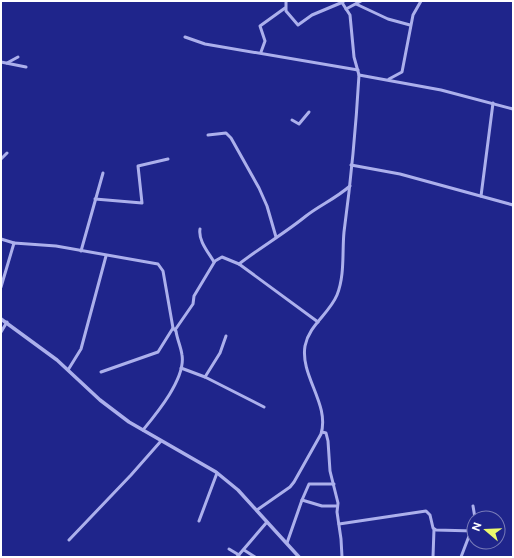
<svg xmlns="http://www.w3.org/2000/svg" width="514" height="558" font-family="'Public Sans',sans-serif">
<style>
.lines{fill:none;stroke-linecap:round;stroke-linejoin:round}
.minor{stroke:#acb0ec;stroke-width:3}
.tertiary{stroke:#acb0ec;stroke-width:3.5}
</style>
<rect width="100%" height="100%" fill="#1f258b"/>
<g class="lines">
<g class="minor">
<polyline points="286,1 286,11 298,25 312,15 343,2"/>
<polyline points="356,4 388,19 410,25"/>
<polyline points="346,9 361,1"/>
<polyline points="185,37 205,44 358,70"/>
<polyline points="261,52 265,41 260,26 285,8"/>
<polyline points="1,62 26,67"/>
<polyline points="7,63 18,57"/>
<polyline points="359,75 441,90 513,109"/>
<polyline points="389,79 402,72 413,15 421,1"/>
<polyline points="292,120 299,124 309,112"/>
<polyline points="208,135 226,133 231,138 259,188 267,206 276,237"/>
<polyline points="1,159 7,153"/>
<polyline points="351,165 400,174 513,205"/>
<polyline points="481,196 493,103"/>
<polyline points="95,199 142,203 138,166 168,159"/>
<path d="M200,229C198,241 209,253 214,262"/>
<polyline points="1,239 14,243"/>
<polyline points="81,251 103,173"/>
<path d="M239,264C261,247 285,233 306,216C320,205 335,199 350,186"/>
<path d="M1,287L14,243L56,246L158,264L163,271L173,328L176,331C177,339 181,347 182,355C186,378 157,413 143,430"/>
<polyline points="175,330 193,304 194,296 215,261 222,257 239,264 318,322"/>
<polyline points="1,332 7,322"/>
<polyline points="181,368 205,377 220,353 226,336"/>
<polyline points="68,370 81,349 106,256"/>
<polyline points="101,372 158,352 173,328"/>
<polyline points="205,377 264,407"/>
<polyline points="322,432 326,433 328,441 330,471 338,503 337,512 341,539 342,557"/>
<polyline points="302,500 309,484 334,484"/>
<polyline points="473,506 475,518"/>
<path d="M257,510L290,487L294,482L321,434C330,404 300,376 305,346C309,325 329,314 337,295C345,275 342,252 344,232C351,180 356,127 359,75L354,57L350,15L341,1"/>
<polyline points="199,521 217,473"/>
<polyline points="339,524 426,511 430,515 433,528 436,530 474,531"/>
<polyline points="69,540 131,475 161,441"/>
<polyline points="287,543 302,500 322,506 336,506"/>
<polyline points="229,549 239,555"/>
<polyline points="244,550 255,557"/>
<polyline points="237,557 267,522"/>
<polyline points="433,557 434,529"/>
<polyline points="461,557 474,523"/>
</g>
<polyline class="tertiary" points="1,319 57,360 100,400 129,422 216,472 238,490 299,557"/>
</g>
<rect width="514" height="558" fill="none" stroke="#ffffff" stroke-width="4"/>
<g transform="translate(486 530) rotate(289)"><circle r="19" fill="#1f258b" stroke="#797cb9"/>
<path d="M0-3L7 15L0 10L-7 15Z" fill="#ecf96c"/>
<text y="-6" font-size="11" font-weight="bold" text-anchor="middle" fill="#ffffff">N</text>
</g>
</svg>
